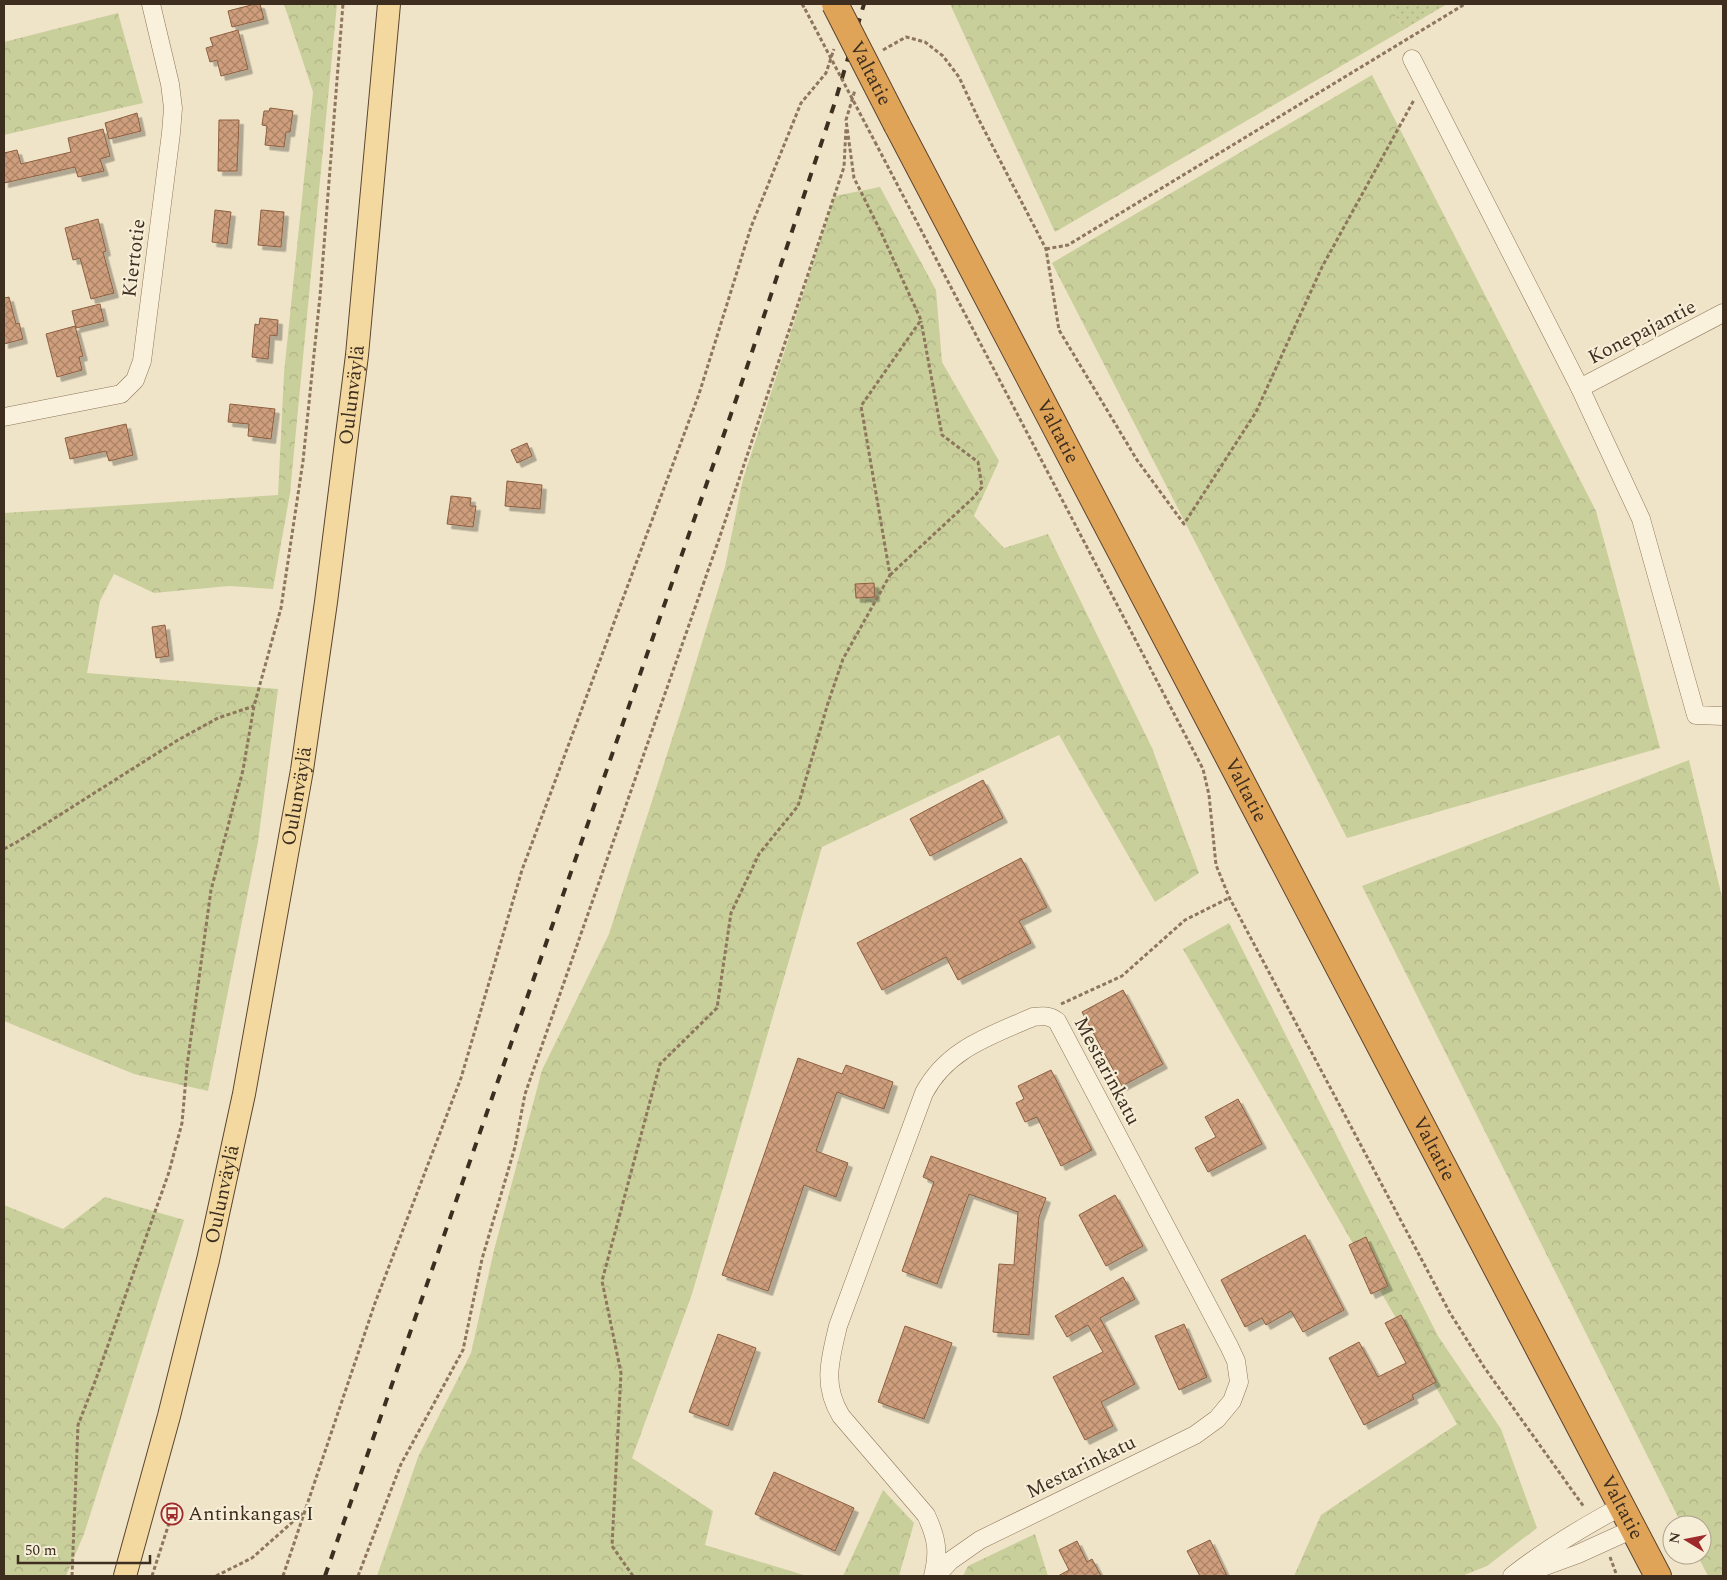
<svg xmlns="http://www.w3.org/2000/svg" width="1727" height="1580" font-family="Spectral,serif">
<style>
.green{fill:url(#green-dots)}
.forest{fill:url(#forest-crowns)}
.building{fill:url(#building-cross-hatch);stroke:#8d5f41;filter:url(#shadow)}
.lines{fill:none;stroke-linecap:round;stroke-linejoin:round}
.minor-casing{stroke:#8d765c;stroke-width:19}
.major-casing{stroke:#5b4430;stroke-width:24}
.highway-casing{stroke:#5b4430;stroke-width:28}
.path{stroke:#8d765c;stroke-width:3;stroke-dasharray:4 2.5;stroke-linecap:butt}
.minor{stroke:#faf1dc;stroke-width:18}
.major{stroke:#f3d9a0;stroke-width:22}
.highway{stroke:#e0a458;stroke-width:26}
.rail{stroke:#3d2e20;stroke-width:4;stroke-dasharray:9 9;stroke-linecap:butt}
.highway-bridge-casing{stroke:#5b4430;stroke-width:28;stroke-linecap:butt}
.path-bridge{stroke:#8d765c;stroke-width:3;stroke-dasharray:4 2.5;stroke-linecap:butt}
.highway-bridge{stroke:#e0a458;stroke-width:26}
.labels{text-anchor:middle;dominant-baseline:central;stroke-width:4;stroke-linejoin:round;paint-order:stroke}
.street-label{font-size:20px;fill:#3d2e20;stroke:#f7eed8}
.poi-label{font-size:20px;fill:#3d2e20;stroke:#f7eed8;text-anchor:start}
</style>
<defs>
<pattern id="green-dots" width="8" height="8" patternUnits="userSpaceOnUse" patternTransform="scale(1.25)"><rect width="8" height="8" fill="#c9cf9b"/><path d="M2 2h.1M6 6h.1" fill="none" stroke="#aeb285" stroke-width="1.8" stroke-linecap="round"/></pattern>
<pattern id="forest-crowns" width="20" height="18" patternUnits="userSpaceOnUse" patternTransform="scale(1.25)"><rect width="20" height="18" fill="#c9cf9b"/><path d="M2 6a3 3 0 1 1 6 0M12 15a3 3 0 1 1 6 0" fill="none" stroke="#aeb285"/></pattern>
<pattern id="building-cross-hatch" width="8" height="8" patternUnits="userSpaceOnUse" patternTransform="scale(1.25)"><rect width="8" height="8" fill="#cf9f7d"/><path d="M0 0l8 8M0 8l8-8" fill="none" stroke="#a98266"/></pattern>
<filter id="shadow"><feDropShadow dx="4.5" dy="4.5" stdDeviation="0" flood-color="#0004"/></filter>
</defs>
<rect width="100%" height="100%" fill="#f0e4c8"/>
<polygon class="green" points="1390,4 1447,4 1403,30"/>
<g class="forest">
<polygon points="284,4 337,4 290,493 273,589 229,586 154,593 114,574 100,601 87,673 278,689 258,842 208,1091 134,1074 4,1021 4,513 278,495 284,373 313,92"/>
<polygon points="950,4 1390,4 1403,30 1055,232"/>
<polygon points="118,13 143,103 4,135 4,42"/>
<polygon points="1372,75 1596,511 1660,748 1347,838 1052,263"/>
<polygon points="880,187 936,290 942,362 999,461 974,516 1004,548 1048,534 1152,748 1199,873 1155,902 1059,735 822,847 692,1294 632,1458 713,1511 705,1545 807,1576 377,1576 418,1457 471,1353 494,1250 542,1070 609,934 682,708 725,567 743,479 835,196"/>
<polygon points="1689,760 1723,901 1723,1576 1708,1576 1697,1555 1702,1555 1702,1525 1682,1525 1362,886"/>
<polygon points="1229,923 1438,1336 1501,1429 1537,1528 1487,1566 1462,1576 1294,1576 1321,1515 1457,1424 1183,949"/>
<polygon points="105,1197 184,1220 84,1534 66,1576 4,1576 4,1205 63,1229"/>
<polygon points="883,1490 914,1523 899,1576 843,1576"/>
<polygon points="1035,1534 1048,1576 963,1576 968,1566"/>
</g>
<g class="building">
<polygon points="255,4 260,4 264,19 232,27 228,11"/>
<polygon points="238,30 248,69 221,76 217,60 210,62 206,48 213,46 210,38"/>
<polygon points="270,108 293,111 290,132 286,132 284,147 265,145 267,126 262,125 264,111 269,111"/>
<polygon points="137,113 141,131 109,139 105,123"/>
<polygon points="219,120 239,120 237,171 218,171"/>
<polygon points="103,129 110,156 100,159 104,171 78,177 75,167 4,183 4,153 17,150 21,164 71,152 68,138"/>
<polygon points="215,210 231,212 227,244 212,242"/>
<polygon points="261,210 284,212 281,247 258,245"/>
<polygon points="98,219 106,251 103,252 114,293 91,299 80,258 73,260 65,228"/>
<polygon points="9,297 16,324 19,323 23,339 4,344 4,298"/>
<polygon points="100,304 104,321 76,328 72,311"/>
<polygon points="260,318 278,320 277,336 270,335 268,359 252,357 255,324 259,325"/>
<polygon points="75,326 83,356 79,357 82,370 57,377 46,334"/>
<polygon points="230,404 275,409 271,439 248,436 249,424 228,422"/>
<polygon points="126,424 133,455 109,461 106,451 70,459 65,438"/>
<polygon points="527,443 532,456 517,463 511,450"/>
<polygon points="507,481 542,485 540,509 505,506"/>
<polygon points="451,496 471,498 470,506 476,506 473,527 447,524"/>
<polygon points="874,583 875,597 856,598 855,584"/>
<polygon points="165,625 169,656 156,658 152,627"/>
<polygon points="983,780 1003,818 930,856 910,819"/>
<polygon points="1021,858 1047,907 1019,921 1031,943 958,980 946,957 882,990 857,943"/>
<polygon points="1123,990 1163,1064 1122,1086 1082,1012"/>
<polygon points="798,1058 842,1074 846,1065 893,1082 884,1109 837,1092 816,1151 848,1163 836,1197 804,1185 768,1291 722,1275"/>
<polygon points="1051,1070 1092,1150 1061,1166 1037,1117 1025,1122 1016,1103 1024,1099 1018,1086"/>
<polygon points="1238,1099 1262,1144 1208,1172 1195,1148 1216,1137 1205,1117"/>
<polygon points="931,1156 1046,1198 1039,1217 1029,1335 993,1332 999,1264 1014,1265 1018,1212 969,1194 937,1284 902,1271 934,1182 923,1177"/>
<polygon points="1115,1195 1143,1246 1106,1266 1079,1215"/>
<polygon points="1305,1235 1344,1310 1303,1332 1291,1311 1266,1325 1262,1318 1245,1327 1221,1280"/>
<polygon points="1366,1237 1388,1286 1371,1294 1349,1245"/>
<polygon points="1123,1277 1135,1299 1100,1318 1135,1384 1101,1402 1113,1426 1085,1440 1053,1377 1103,1352 1088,1325 1067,1337 1055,1316"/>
<polygon points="1401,1315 1436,1382 1412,1395 1414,1399 1364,1425 1329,1358 1359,1342 1378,1377 1406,1363 1385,1323"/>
<polygon points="1184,1324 1207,1377 1179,1390 1155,1336"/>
<polygon points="905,1326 952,1343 924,1419 878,1402"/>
<polygon points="718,1334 756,1348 728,1426 689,1412"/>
<polygon points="774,1472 854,1508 835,1551 755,1514"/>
<polygon points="1210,1540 1227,1576 1200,1576 1187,1551"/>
<polygon points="1077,1541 1087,1562 1092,1559 1101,1576 1058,1576 1069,1570 1059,1550"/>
</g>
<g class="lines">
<g class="minor-casing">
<g id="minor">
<polyline points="1412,59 1580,388 1641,519 1696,715 1723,716"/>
<polyline points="1580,388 1723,313"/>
<polyline points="4,417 121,394 135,380 142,361 171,133 173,108 170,84 151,4"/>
<polyline points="1526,1573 1578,1554 1633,1529"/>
<path d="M933,1576C939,1552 937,1538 926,1515L841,1416C822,1385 830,1360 838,1326L924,1093C947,1049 990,1036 1033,1017C1042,1016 1049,1015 1057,1021L1229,1346L1236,1361L1239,1382L1232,1401L1217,1419L1195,1435L980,1540L950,1561L936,1576"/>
<path d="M1512,1576C1546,1549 1583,1527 1622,1506"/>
</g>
</g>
<g class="major-casing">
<g id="major">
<path id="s1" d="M125,1576L169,1416L208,1260L244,1094L302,770L326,602L357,355L389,4"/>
</g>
</g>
<g class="highway-casing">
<g id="highway">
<path id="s2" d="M897,125L1658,1576"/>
</g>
</g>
<g class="path">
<polyline points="802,4 805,9"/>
<polyline points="883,50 906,37 925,42 943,56 959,77 978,118 1046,249 1059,330 1137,460 1184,524 1256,412 1322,267 1414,100"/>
<polyline points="875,142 1203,769 1209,795 1216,865 1229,897 1450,1313 1484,1367 1584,1507"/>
<polyline points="1046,249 1068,245 1465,4"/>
<polyline points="890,575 974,497 982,487 978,462 942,435 921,321"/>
<polyline points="4,849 17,842 178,740 218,718 254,706"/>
<polyline points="1061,1004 1122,976 1185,920 1229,898"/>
<polyline points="1610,1557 1617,1576"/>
<polyline points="72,1576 78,1425 96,1379 169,1172 182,1123 187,1066 211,890 243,770 254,706 281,608 303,461 320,296 343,4"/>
<polyline points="152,1576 172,1514"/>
<polyline points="216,1576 252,1558 305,1511"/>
<polyline points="283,1576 375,1303 461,1078 522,870 699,394 751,227 801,103 826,73 834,49"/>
<polyline points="358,1576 401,1464 463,1350 482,1259 515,1147 525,1094 718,542 844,167 846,128"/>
<polyline points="633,1576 612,1546 621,1373 602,1281 660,1064 717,1008 731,913 759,854 798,806 828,703 843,659 890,575 861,406 921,320 879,228 854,178 846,120 855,90"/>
</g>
<use href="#minor" class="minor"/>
<use href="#major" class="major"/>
<use href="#highway" class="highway"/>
<polyline class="rail" points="325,1576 738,394 835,102 864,4"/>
<g class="highway-bridge-casing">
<g id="highway-bridge">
<path id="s3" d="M835,4L897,125"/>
</g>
</g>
<polyline class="path-bridge" points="805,9 875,142"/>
<use href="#highway-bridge" class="highway-bridge"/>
</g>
<defs>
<g id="bus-ring" transform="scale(1.125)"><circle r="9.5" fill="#f7eed8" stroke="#9e2a2b" stroke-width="1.5"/><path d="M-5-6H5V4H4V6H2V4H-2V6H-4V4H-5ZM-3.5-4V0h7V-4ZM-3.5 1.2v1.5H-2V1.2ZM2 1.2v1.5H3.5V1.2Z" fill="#9e2a2b"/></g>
</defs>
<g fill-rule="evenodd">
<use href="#bus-ring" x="172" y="1514"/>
</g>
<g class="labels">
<g class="street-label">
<text stroke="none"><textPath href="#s3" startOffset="78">Valtatie</textPath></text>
<text transform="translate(134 258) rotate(-83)">Kiertotie</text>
<text transform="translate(1642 332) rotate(-27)">Konepajantie</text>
<text stroke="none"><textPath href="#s1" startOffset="1204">Oulunväylä</textPath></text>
<text stroke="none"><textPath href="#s2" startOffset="346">Valtatie</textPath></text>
<text stroke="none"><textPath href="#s2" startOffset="751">Valtatie</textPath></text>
<text stroke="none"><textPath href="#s1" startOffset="799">Oulunväylä</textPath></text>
<text transform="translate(1107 1071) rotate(62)">Mestarinkatu</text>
<text stroke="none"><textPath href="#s2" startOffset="1156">Valtatie</textPath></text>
<text stroke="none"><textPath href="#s1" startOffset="394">Oulunväylä</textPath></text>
<text transform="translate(1081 1467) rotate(-26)">Mestarinkatu</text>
<text stroke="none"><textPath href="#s2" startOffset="1561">Valtatie</textPath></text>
</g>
<g class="poi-label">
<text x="188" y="1514">Antinkangas I</text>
</g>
</g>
<rect width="1727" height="1580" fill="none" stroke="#3d2e20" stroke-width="10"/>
<g transform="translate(1687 1540) rotate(280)"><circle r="24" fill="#f7eed8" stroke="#ada18e"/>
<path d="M0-4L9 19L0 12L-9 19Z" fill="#9e2a2b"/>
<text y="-8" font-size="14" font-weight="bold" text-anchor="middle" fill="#3d2e20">N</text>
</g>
<path d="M18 1555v8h132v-8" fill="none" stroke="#3d2e20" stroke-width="2.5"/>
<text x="25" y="1555" font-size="15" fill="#3d2e20" stroke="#f7eed8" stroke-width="4" paint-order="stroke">50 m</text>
</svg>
